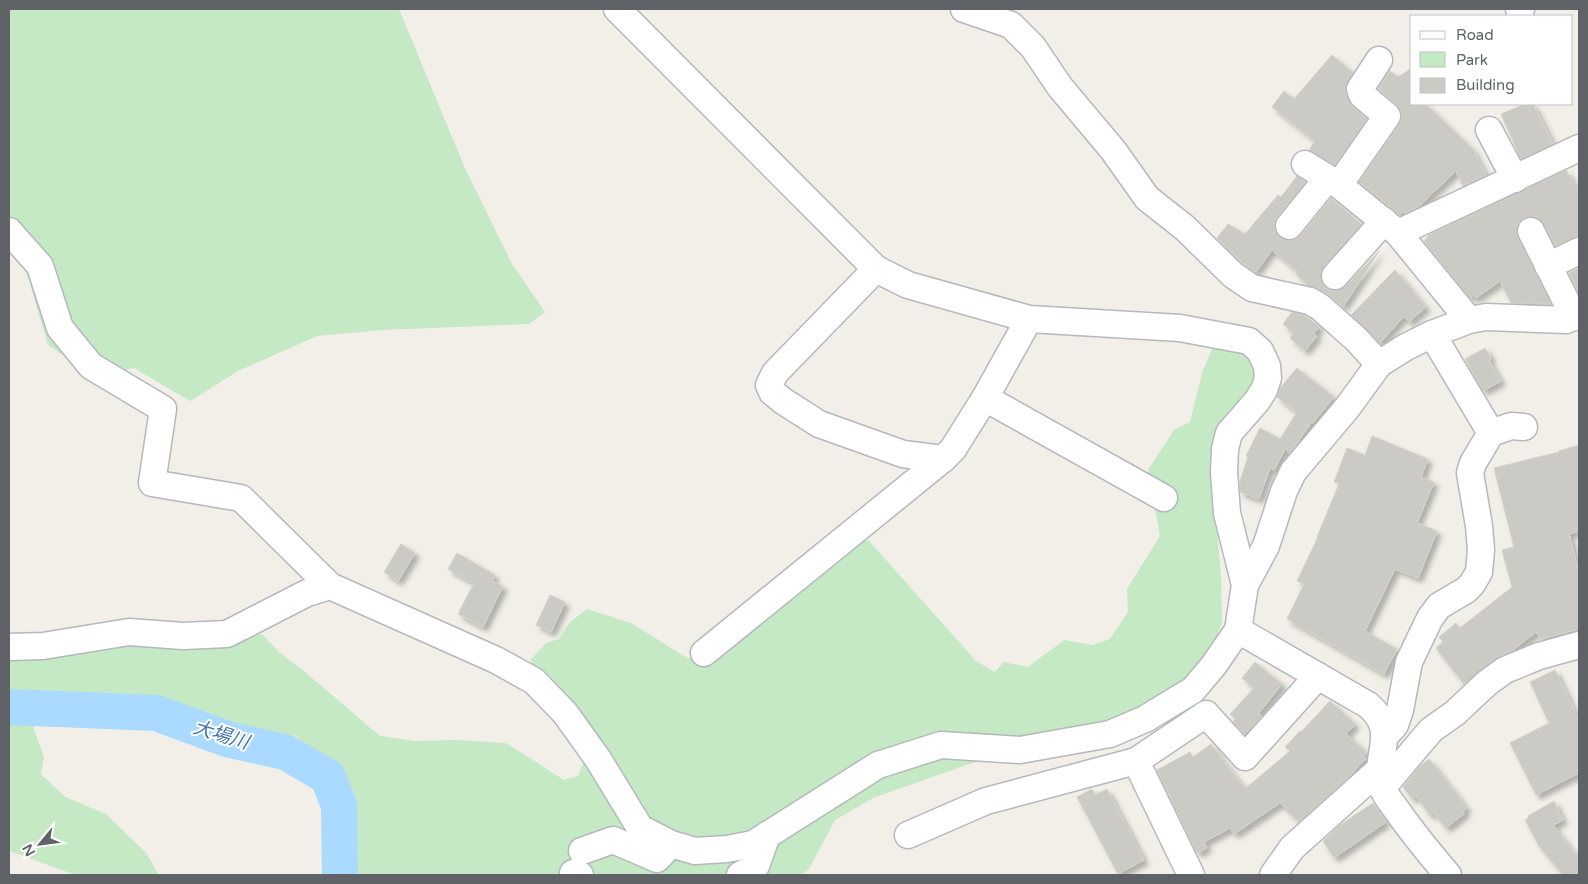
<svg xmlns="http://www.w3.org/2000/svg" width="1588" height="884" font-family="'Varela Round','Noto Sans JP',sans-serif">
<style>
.green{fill:#c5e8c5}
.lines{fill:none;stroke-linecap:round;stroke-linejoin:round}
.river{stroke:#aadaff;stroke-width:36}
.building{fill:#cccac5;stroke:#d6d1c6;filter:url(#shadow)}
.minor-casing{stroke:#b5b8bc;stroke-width:29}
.minor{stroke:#fff;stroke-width:26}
.labels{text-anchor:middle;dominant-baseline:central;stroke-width:4;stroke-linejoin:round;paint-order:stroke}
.water-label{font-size:19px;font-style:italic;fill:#4174aa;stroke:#fff}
</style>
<defs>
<filter id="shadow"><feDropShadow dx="4.5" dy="4.5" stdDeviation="2.5" flood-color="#0004"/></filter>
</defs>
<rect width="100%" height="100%" fill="#f1efe8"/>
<g class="green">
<polygon points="9,9 399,9 464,166 512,264 545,312 529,324 383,330 317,336 238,371 190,401 134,368 95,377 48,345 24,264 9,240"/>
<polygon points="1214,344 1254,356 1258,382 1214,497 1221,575 1222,622 1209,658 1182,690 1120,716 1079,731 1040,739 873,798 835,820 809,869 800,875 350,875 343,788 297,737 128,719 52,718 33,727 44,757 41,774 65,797 106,814 147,854 159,875 76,875 9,851 9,644 219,634 262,634 279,652 305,672 380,736 416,741 455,740 506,743 564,780 578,776 584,761 537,699 531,659 546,643 559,639 570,622 587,609 631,623 684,656 705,665 856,539 869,541 976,661 995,672 1004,662 1028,667 1064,640 1092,645 1110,639 1128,612 1127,589 1160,536 1148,470 1174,430 1190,422 1202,373"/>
</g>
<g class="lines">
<polyline class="river" points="9,707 156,713 230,740 285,752 328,777 339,806 340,875"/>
</g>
<g class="building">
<polygon points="1332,55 1353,73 1345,87 1346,94 1352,106 1367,119 1335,165 1309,150 1315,141 1272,107 1284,91 1294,99"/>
<polygon points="1412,68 1412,104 1426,104 1473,150 1486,175 1463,186 1456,171 1418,207 1405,213 1403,212 1400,215 1359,182 1399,125 1402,118 1401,111 1397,105 1378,89 1390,71 1398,77"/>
<polygon points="1525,104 1533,104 1553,144 1521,159 1501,114"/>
<polygon points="1566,170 1579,193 1579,236 1572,238 1555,246 1544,224 1539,218 1532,216 1524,218 1518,223 1516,230 1518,238 1551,304 1511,303 1500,281 1476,298 1474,295 1470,298 1424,241 1429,235"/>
<polygon points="1297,176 1305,182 1277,217 1274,224 1275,231 1280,238 1287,241 1294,240 1300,236 1331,198 1361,224 1324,266 1320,273 1321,280 1325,287 1332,291 1339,290 1346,286 1379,251 1343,307 1328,294 1317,288 1308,285 1296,274 1298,272 1272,250 1256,272 1243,263 1217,238 1228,224 1245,234 1278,195 1281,197"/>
<polygon points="1579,268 1579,294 1569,273"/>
<polygon points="1395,270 1426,307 1409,322 1404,316 1380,343 1351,315"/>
<polygon points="1292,312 1304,315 1320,327 1314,333 1317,336 1305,351 1290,338 1294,333 1283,324"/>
<polygon points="1485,348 1490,356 1490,362 1501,381 1483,391 1465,359"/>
<polygon points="1297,368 1334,397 1312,424 1311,423 1290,453 1285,449 1274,470 1270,468 1259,499 1240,492 1240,481 1248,457 1246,456 1260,428 1280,439 1297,412 1277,397 1280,388"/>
<polygon points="1372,436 1428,459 1421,477 1434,482 1417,523 1437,531 1418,578 1395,569 1365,631 1397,649 1384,674 1287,619 1304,584 1297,581 1318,537 1317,537 1339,484 1334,482 1347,448 1365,455"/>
<polygon points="1579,445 1579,531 1569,534 1579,573 1579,629 1541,639 1536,632 1513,650 1496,658 1464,684 1436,648 1443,642 1439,637 1456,623 1460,628 1512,587 1502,550 1514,547 1494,468 1559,452 1559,451"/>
<polygon points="401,544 415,553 398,581 384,572"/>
<polygon points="457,553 495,575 492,581 503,586 483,627 458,614 474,583 448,569"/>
<polygon points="550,595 565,602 551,632 536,625"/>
<polygon points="1255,662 1282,684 1259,713 1262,716 1247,732 1246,731 1244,733 1233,722 1235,719 1230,714 1254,688 1242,678"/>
<polygon points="1555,670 1579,721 1579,773 1536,795 1510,743 1549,723 1530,682"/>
<polygon points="1330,701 1355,724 1346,734 1366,752 1363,756 1366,758 1347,779 1299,822 1280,803 1234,834 1230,828 1204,842 1207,848 1197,853 1157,770 1190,752 1193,757 1211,744 1241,784 1243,783 1246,788 1290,751 1285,747 1300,731 1301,732"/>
<polygon points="1429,759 1467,808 1463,811 1465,813 1446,828 1433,812 1430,815 1416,796 1412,799 1403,787 1420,766"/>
<polygon points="1092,789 1095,795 1107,789 1144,860 1118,874 1077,797"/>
<polygon points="1554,801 1563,820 1553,825 1579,859 1579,875 1563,875 1539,846 1525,820 1529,818 1528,816"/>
<polygon points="1373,803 1386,822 1334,858 1323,841 1340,825"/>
</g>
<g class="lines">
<g class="minor-casing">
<g id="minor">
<polyline points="964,9 1011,25 1033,47 1060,87 1113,150 1147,198 1185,228 1233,275 1252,288 1310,301 1320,307 1356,339 1379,364"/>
<polyline points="1519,9 1521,9"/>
<polyline points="1489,130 1515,179"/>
<polyline points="1305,164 1339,185 1398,233 1469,320"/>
<polyline points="1339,185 1387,116 1362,95 1360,89 1379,60"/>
<polyline points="1289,226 1327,179"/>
<polyline points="9,231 40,266 60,328 91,366 163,409 152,483 241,498 330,586"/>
<polyline points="1531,231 1574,317"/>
<polyline points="1398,233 1579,148"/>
<polyline points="1548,266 1579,251"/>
<polyline points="876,269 775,373 769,385 772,392 783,401 819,424 903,454 943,459 953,449 985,398"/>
<polyline points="1335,276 1384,221"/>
<polyline points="1029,319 985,398 1164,498"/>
<polyline points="1432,334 1491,433"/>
<polyline points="1245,585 1266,546 1284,491 1293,472 1347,408 1379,364 1406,347 1432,334 1469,320 1486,317 1566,320 1579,315"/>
<path d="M1238,630L1368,705C1400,732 1373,755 1382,786C1384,794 1391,802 1396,809C1412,832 1430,854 1448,875"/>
<polyline points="9,647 43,646 129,632 183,636 227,634 307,593 330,586 496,660 534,681 565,713 598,759 640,828 671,844 695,851 727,849 753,844 878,765 941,745 1020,750 1110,734 1145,719 1193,690 1214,665 1238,630 1245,585 1227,513 1224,472 1225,449 1229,433 1257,401 1264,390 1268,378 1267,366 1260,351 1249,341 1180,328 1029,319 908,285 876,269 617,9"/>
<polyline points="704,653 943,459"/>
<polyline points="1385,736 1395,725 1400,710 1409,662 1430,618 1439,606 1466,590 1472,584 1479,572 1481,550 1479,526 1470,473 1473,463 1491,433 1511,426 1524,427"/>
<polyline points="1382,788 1431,730 1455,713 1487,683 1505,670 1539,656 1579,645"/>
<polyline points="908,835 986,801 1136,761"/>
<polyline points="582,851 613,840 657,859 671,844"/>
<polyline points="573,873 580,875"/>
<polyline points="740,875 756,866 767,835"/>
<polyline points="1191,875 1136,761 1206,714 1245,757 1318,676"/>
<polyline points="1273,875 1292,848 1379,770"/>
</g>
</g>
<use href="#minor" class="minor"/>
</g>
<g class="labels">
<g class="water-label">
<text transform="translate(221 735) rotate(17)">大場川</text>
</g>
</g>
<rect width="1588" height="884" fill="none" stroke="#5f6368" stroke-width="20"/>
<rect x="1410" y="15" width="162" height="90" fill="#ffffff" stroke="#bfc1c3"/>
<rect x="1420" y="31" width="25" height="8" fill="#ffffff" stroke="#bfc1c3"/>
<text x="1456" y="40" font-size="15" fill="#5f6368">Road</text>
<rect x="1420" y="52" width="25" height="15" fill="#c5e8c5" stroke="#bfc1c3"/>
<text x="1456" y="65" font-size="15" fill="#5f6368">Park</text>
<rect x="1420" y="78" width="25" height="15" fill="#cccac5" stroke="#bfc1c3"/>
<text x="1456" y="90" font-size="15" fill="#5f6368">Building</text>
<g transform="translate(40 844) rotate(241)" stroke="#ffffff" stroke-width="4" paint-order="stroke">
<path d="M0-4L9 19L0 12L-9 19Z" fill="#5f6368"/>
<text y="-8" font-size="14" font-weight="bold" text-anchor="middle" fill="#5f6368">N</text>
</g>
</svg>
